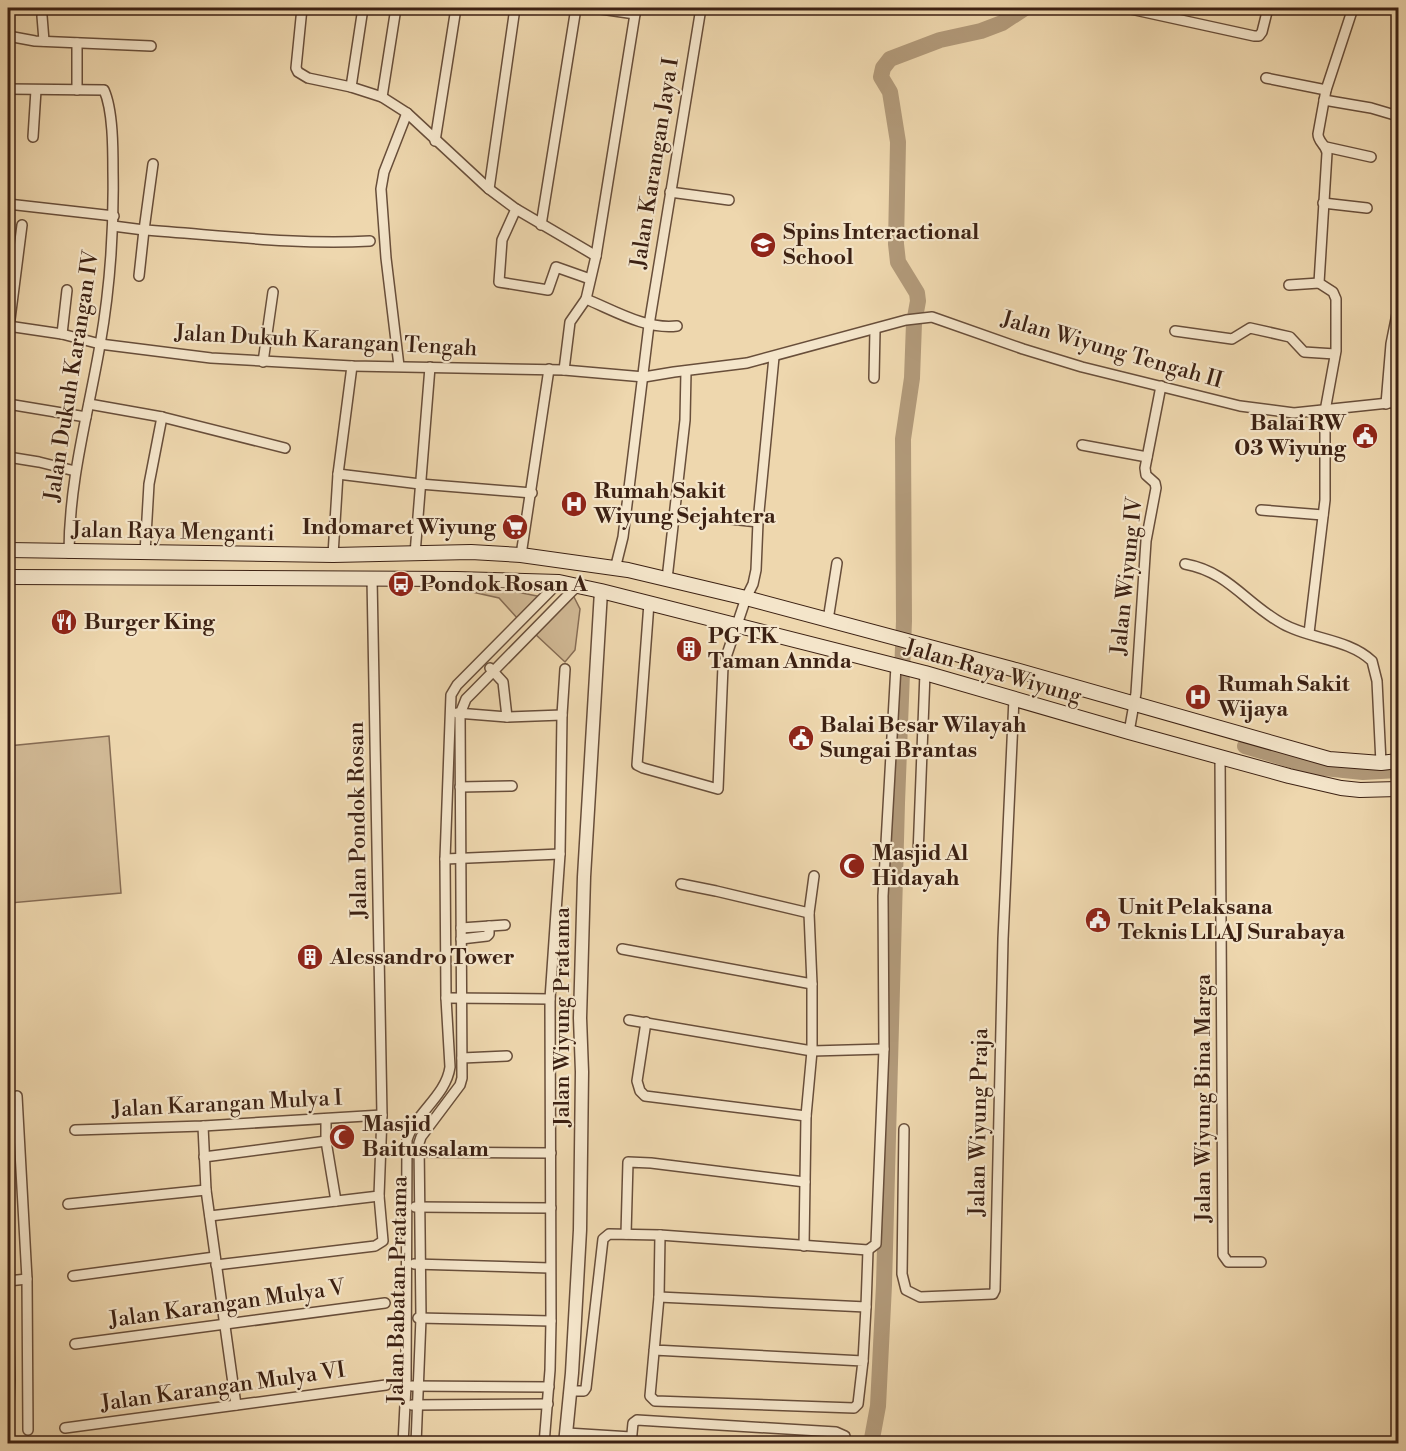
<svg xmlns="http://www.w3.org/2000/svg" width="1406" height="1451" font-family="'Libre Bodoni',serif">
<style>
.green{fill:#d0b894;stroke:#866c54;stroke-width:1.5}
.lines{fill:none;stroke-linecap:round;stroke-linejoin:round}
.river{stroke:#b19979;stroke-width:16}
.minor-casing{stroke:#684e3a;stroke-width:12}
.tertiary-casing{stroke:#684e3a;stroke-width:15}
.secondary-casing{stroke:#3c2113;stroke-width:16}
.minor{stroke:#f4e5ca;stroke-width:9}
.tertiary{stroke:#f4e5ca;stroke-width:12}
.secondary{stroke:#f4e5ca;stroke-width:14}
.labels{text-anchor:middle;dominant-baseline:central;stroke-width:4.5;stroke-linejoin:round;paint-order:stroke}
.street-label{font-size:22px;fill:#3c2113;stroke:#f4e5ca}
.poi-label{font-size:22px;font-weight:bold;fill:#3c2113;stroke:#f4e5ca;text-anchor:start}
</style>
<rect width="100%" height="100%" fill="#eed7ae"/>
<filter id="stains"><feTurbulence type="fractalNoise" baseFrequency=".00333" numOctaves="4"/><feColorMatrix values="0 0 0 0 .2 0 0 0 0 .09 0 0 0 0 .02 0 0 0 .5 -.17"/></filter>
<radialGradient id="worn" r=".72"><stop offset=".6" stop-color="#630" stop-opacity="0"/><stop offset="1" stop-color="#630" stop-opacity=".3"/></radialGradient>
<g class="green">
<polygon points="463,590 517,592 542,597 518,619 499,598"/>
<polygon points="573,595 580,609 575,650 565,662 534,633"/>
<polygon points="109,736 121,893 10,903 8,881 8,746"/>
</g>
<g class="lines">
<g class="river">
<polyline points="1245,746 1314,767 1363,772 1398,770"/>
<polyline points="871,1444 878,1406 884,1285 897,803 904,621 903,439 912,378 914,323 918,301 917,293 898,262 896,244 898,142 890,92 881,77 883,68 890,59 940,40 981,31 1002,23 1025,8"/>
</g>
<g class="minor-casing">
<g id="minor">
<polyline points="302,8 296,68 298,72 308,78 351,87 382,97 407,113 489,189 516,209 596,256"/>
<polyline points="594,8 635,14"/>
<polyline points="1126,8 1254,36 1259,36 1262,32 1268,8"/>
<polyline points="42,16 44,41"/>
<polyline points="8,36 35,41 151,46"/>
<polyline points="77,43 77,90"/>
<polyline points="1266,78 1326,90"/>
<polyline points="351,87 363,8"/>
<path d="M8,89L104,90C113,110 113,149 113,172C114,230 110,288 100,345C88,415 69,480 69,553"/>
<polyline points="382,97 396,8"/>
<polyline points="1324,100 1371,108 1398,116"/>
<polyline points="33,137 36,90"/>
<polyline points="435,141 456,8"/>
<polyline points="1326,147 1371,157"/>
<path d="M153,164L144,230C219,235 294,245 370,241"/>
<polyline points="489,189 515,8"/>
<polyline points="670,192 729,200"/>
<polyline points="1323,203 1367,208"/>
<polyline points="8,204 114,216"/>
<polyline points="516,209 502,240 499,282 548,290 556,267 590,279"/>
<polyline points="541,225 576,8"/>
<polyline points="113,226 144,230 139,276"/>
<polyline points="1289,285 1319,283"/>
<path d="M586,299C613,310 646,330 677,326"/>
<polyline points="8,326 62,334 100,344 211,358 352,366 564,370 644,377 674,372 747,363 906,320 932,317 1023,349 1082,367 1240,406 1294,413 1398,402"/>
<polyline points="9,327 22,225"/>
<polyline points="1175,331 1232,339 1250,328 1290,337 1304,352 1335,354"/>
<polyline points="62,334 67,290"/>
<polyline points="263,362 273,292"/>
<polyline points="399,366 386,258 381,189 384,172 407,113"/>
<polyline points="564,370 570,322 586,299 596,256 636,8"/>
<polyline points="874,378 875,330"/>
<polyline points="8,404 86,417"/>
<polyline points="89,404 162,417 285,448"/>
<polyline points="1386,404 1391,344 1398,309"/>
<polyline points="1082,445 1147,457"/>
<polyline points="8,457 39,462 75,471"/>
<polyline points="338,474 420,484 532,493"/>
<polyline points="1261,510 1323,515"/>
<polyline points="1397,512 1398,512"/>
<polyline points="730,519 758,522"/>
<polyline points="145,553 149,484 162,417"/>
<polyline points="415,554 430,367"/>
<polyline points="333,555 338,474 352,366"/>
<polyline points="521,555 549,369"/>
<path d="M1185,564C1229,572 1246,604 1283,624C1310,639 1349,639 1372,661L1377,681L1381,763"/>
<polyline points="615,569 623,537 649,325 701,8"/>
<polyline points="667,579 685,420 686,371"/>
<polyline points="649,603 637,765 643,768 718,789 723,666 746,598 753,584 756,570 758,522 774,357"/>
<polyline points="828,620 837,563"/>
<path d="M1309,633L1325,500V411L1336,351V299L1333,292L1319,283L1327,153C1326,145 1318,142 1318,134L1326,90L1353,8"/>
<polyline points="490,668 503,682 507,717"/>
<polyline points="457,713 507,717 562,715"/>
<polyline points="1129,732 1136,693 1146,541 1156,488 1155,483 1146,475 1145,468 1161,386"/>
<polyline points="1220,756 1223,1255 1228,1262 1261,1262"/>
<polyline points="460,787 512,786"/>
<polyline points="918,855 925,673"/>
<polyline points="445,859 560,854"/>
<polyline points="681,884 716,891 809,913"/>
<polyline points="461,928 505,925"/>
<polyline points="461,939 487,936 489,934 489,926"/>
<polyline points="622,949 812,984"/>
<polyline points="446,998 550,999"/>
<polyline points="629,1020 812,1051 884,1049"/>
<polyline points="646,1022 637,1081 640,1091 645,1096 806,1116"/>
<polyline points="462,1058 507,1056"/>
<polyline points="17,1096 27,1279 28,1430"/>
<polyline points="326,1119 326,1141 336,1201"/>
<polyline points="203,1126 206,1190 236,1405"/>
<polyline points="904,1129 902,1274 906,1290 920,1297 993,1294 995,1290 1003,939 1014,698"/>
<polyline points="75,1130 203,1126 382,1115"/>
<polyline points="415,1152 551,1153"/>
<polyline points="204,1157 326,1141"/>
<polyline points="68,1204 206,1190"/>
<polyline points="415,1207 551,1208"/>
<polyline points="210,1216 379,1196"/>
<polyline points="626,1234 628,1162 651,1163 805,1182"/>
<polyline points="804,1246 806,1116 812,1051 812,984 809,913 814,876"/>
<polyline points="414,1264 550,1268"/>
<polyline points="216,1265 375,1246 383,1241 379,1196 382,1115 372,578"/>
<polyline points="73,1276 215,1257"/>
<polyline points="8,1281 27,1279"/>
<polyline points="659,1297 866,1307 868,1250"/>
<polyline points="8,1300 10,1380 8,1427"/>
<polyline points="418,1318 551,1321"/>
<polyline points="75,1344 385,1303"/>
<polyline points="654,1350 863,1361 858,1404 854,1408 655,1401 650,1396 659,1297 660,1235"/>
<polyline points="863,1361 866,1307"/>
<polyline points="412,1386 549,1387"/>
<polyline points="570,1391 584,1391 586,1388 603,1239 609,1234 660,1235 868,1250 876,1244 884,1049 883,896 896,666"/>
<polyline points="412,1405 548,1404"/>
<polyline points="65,1428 386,1385"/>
<polyline points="567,1433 631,1437"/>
<path d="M403,1444L406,1385L407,1140C415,1113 446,1096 450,1067L446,998L445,859L451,695L457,685L559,582"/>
<polyline points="416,1444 421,1318 419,1143 421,1137 460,1085 462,1078 460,714 466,699 473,692 577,586"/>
<polyline points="544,1444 550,1370 551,1321 550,999 560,854 562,715 565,669"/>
<polyline points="631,1444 633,1423 637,1420 836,1432 845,1436 846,1444"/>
</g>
</g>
<g class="tertiary-casing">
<polyline id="tertiary" points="565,1444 572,1373 580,1230 582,1072 580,1018 584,877 601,591"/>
</g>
<g class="secondary-casing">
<g id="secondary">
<polyline points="8,550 333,555 471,552 521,555 628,570 746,598 1012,669 1329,759 1381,763 1398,761"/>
<polyline points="8,577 457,579 559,582 601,591 925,673 1129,732 1289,776 1341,788 1360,790 1398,789"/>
</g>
</g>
<use href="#minor" class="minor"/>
<use href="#tertiary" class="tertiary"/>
<use href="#secondary" class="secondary"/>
</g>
<defs>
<g id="school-disc" transform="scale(1.35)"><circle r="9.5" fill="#8f2418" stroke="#f4e5ca"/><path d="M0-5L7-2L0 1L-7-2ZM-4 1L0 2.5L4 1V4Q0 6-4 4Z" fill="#fff"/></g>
<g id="civic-disc" transform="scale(1.35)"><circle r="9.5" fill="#8f2418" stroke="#f4e5ca"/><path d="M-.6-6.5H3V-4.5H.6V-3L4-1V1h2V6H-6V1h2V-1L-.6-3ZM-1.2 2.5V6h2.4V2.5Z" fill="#fff"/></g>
<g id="hospital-disc" transform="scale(1.35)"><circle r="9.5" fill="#8f2418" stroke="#f4e5ca"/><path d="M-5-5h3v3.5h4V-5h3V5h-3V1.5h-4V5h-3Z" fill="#fff"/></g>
<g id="supermarket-disc" transform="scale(1.35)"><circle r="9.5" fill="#8f2418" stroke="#f4e5ca"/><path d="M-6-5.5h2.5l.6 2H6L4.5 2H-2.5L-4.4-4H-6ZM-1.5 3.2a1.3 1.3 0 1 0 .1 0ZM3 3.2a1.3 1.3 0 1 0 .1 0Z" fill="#fff"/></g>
<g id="bus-disc" transform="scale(1.35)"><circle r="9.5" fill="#8f2418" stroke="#f4e5ca"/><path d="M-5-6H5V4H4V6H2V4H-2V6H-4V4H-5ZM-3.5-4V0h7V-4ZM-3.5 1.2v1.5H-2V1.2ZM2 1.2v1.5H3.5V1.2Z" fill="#fff"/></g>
<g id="restaurant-disc" transform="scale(1.35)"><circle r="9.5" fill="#8f2418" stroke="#f4e5ca"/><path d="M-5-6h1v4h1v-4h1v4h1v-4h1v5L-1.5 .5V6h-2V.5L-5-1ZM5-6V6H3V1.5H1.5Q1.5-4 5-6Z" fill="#fff"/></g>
<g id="building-disc" transform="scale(1.35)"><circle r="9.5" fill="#8f2418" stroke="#f4e5ca"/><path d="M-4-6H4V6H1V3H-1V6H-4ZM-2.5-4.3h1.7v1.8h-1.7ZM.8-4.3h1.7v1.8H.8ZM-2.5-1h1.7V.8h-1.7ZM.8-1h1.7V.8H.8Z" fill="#fff"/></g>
<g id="mosque-disc" transform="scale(1.35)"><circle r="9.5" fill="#8f2418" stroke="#f4e5ca"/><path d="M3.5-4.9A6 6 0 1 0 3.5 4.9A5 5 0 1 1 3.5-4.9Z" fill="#fff"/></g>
</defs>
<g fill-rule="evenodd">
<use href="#school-disc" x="763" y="245"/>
<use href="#civic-disc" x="1365" y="436"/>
<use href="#hospital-disc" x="574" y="504"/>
<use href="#supermarket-disc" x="515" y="527"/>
<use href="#bus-disc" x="401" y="584"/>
<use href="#restaurant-disc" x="64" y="622"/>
<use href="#building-disc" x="689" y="649"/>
<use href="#hospital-disc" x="1198" y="697"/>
<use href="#civic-disc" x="801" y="738"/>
<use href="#mosque-disc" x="852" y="866"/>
<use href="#civic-disc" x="1098" y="920"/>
<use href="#building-disc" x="310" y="957"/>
<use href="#mosque-disc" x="342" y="1137"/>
</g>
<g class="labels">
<g class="street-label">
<text transform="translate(655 163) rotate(-81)">Jalan Karangan Jaya I</text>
<text transform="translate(326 341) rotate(3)">Jalan Dukuh Karangan Tengah</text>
<text transform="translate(1112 350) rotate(16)">Jalan Wiyung Tengah II</text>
<text transform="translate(72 376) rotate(-81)">Jalan Dukuh Karangan IV</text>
<text transform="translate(173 532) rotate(1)">Jalan Raya Menganti</text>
<text transform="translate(1127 576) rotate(-84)">Jalan Wiyung IV</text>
<text transform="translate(993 672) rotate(16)">Jalan Raya Wiyung</text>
<text transform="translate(358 820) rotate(-91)">Jalan Pondok Rosan</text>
<text transform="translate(562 1017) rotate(-90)">Jalan Wiyung Pratama</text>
<text transform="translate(1203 1098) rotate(-90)">Jalan Wiyung Bina Marga</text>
<text transform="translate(227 1104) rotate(-3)">Jalan Karangan Mulya I</text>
<text transform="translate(979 1122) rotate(-89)">Jalan Wiyung Praja</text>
<text transform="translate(398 1290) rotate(-89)">Jalan Babatan Pratama</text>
<text transform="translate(227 1304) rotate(-8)">Jalan Karangan Mulya V</text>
<text transform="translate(223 1387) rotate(-8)">Jalan Karangan Mulya VI</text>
</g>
<g class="poi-label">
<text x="783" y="232">Spins Interactional<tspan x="783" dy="25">School</tspan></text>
<text x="1346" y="423" text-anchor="end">Balai RW<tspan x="1346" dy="25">03 Wiyung</tspan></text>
<text x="594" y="491">Rumah Sakit<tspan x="594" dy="25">Wiyung Sejahtera</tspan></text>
<text x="496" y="527" text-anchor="end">Indomaret Wiyung</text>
<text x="420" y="584">Pondok Rosan A</text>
<text x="84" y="622">Burger King</text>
<text x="708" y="636">PG TK<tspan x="708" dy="25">Taman Annda</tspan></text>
<text x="1218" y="684">Rumah Sakit<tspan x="1218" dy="25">Wijaya</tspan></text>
<text x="820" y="725">Balai Besar Wilayah<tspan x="820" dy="25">Sungai Brantas</tspan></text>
<text x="872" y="853">Masjid Al<tspan x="872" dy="25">Hidayah</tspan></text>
<text x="1118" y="907">Unit Pelaksana<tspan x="1118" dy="25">Teknis LLAJ Surabaya</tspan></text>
<text x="330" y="957">Alessandro Tower</text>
<text x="362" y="1124">Masjid<tspan x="362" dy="25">Baitussalam</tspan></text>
</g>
</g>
<rect width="1406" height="1451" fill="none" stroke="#eed7ae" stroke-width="30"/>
<rect x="9" y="9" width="1388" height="1433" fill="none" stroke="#3c2113" stroke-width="3"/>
<rect x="15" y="15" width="1376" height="1421" fill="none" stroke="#3c2113" stroke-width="1.5"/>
<rect width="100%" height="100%" filter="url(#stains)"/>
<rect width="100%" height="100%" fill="url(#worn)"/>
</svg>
